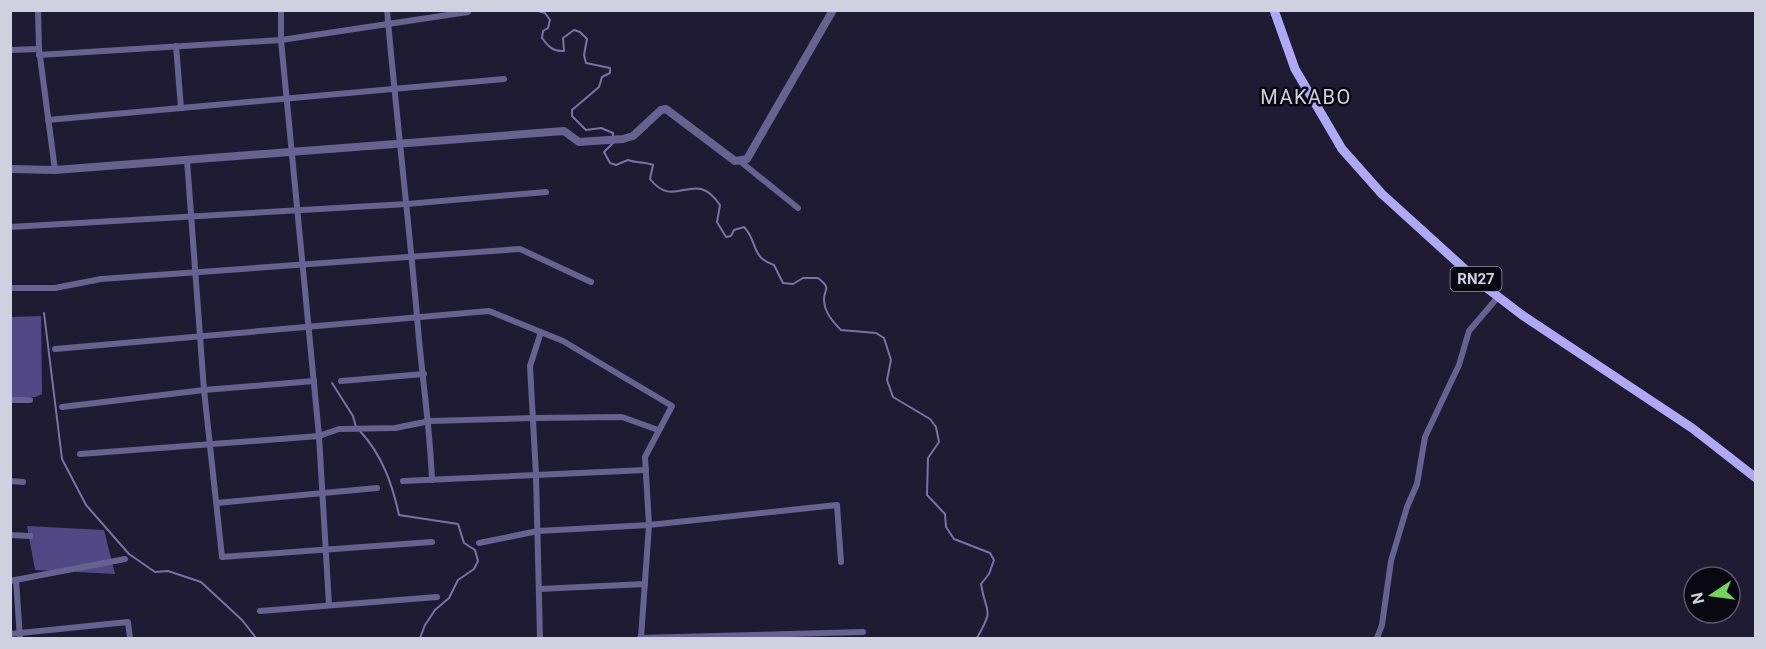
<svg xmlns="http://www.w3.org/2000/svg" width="1766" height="649" font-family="Roboto,sans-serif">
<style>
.forest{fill:#524886}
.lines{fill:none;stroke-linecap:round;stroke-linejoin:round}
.stream{stroke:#7a73a4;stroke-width:2}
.minor{stroke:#676290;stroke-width:6}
.tertiary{stroke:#676290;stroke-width:8}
.primary{stroke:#b1a8f5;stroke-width:9}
.labels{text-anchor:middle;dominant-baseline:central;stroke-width:5;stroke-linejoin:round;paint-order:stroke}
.shield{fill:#090712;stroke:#9594a2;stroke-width:1.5}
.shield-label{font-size:15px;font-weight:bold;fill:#d1d0e0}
.quarter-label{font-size:20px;letter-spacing:1.5px;fill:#d1d0e0;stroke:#090712}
</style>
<rect width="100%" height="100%" fill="#1e1b33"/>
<g class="forest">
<polygon points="41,316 42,394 36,397 11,397 10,317"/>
<polygon points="27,526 104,530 115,574 35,570"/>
</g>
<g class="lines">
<g class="stream">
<path d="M535,10L545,13L550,20L548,28L543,31L542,38C548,46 553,52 564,51L563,38L574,30L580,32L587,39L584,55L586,63L610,68V73L602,77L599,87L572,110V116L586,130L601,128L613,133V136"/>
<path d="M614,142L604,152L610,163L616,165L628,160C636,163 647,162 653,165L650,179C676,212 694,166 720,205L717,222L726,237L731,236L734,230L744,227C758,241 750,257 774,265L783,283L793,284L803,278H818C833,290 823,288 824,301C825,313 833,322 841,330L876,333L884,338L891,360L887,380L893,397L930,419L936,427L939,442L928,458L927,495L945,514L946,527L954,539L990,553L994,560L989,574L981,584C986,616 995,606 977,638"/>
<polyline points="44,313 62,459 86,505 129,554 155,572 168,571 201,582 242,620 256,638"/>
<polyline points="332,383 353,416 356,427"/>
<path d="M360,431C382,455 392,483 399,515L458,524L464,543L475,550L478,561L474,569L458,580L449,598L435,610L425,625L420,638"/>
</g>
<g class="minor">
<polyline points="38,10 39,49 55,170"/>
<polyline points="281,10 281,40 319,436 329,605"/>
<path d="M387,10C396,112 408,214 417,316C421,371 430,425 432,480"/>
<polyline points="176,46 181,108"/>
<polyline points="10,50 39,49"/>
<polyline points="39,55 281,40 468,12"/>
<polyline points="48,120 504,79"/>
<polyline points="187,160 204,390 222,557 432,542"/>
<polyline points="741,162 798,208"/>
<polyline points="10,227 407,204 546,192"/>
<polyline points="10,288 55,288 101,279 520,249 591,282"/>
<polyline points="55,349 489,311 563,341 672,406 645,457 649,525 641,638"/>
<polyline points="341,381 424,374"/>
<polyline points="10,400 30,400"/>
<polyline points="62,407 204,390 314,381"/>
<polyline points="80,454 319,436 339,429 395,428 430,421 534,418 622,417 658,430"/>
<polyline points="10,481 23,482"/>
<polyline points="403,481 646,470"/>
<polyline points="217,503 377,488"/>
<polyline points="10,535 30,536"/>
<polyline points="479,543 538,531 649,525 837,505 841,562"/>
<polyline points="16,580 20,638"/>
<polyline points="10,581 125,559"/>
<polyline points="539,589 645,584"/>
<polyline points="260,611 437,597"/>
<polyline points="10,634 128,622 130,638"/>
<polyline points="540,638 536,475 530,366 541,332"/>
<polyline points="640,638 863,632"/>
<polyline points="1377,638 1382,625 1391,561 1407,507 1417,484 1425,437 1459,365 1469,331 1498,297"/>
</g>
<polyline class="tertiary" points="10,169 55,170 564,131 579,142 623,139 633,136 661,110 666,109 735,161 747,159 833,10"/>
<polyline class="primary" points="1274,10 1295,69 1342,149 1382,194 1479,282 1522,315 1692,428 1756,478"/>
</g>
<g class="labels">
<rect class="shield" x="1450.5" y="267" width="51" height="24" rx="4.5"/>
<g class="shield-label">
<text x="1476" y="279">RN27</text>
</g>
<g class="quarter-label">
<text x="1306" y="97">MAKABO</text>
</g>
</g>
<rect width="1766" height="649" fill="none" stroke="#d1d0e0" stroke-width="24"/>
<g transform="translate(1712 595) rotate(257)"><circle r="28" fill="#090712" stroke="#595764" stroke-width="1.5"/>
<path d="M0-4.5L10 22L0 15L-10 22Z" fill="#75d25b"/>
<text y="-9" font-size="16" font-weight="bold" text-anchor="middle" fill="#d1d0e0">N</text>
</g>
</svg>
